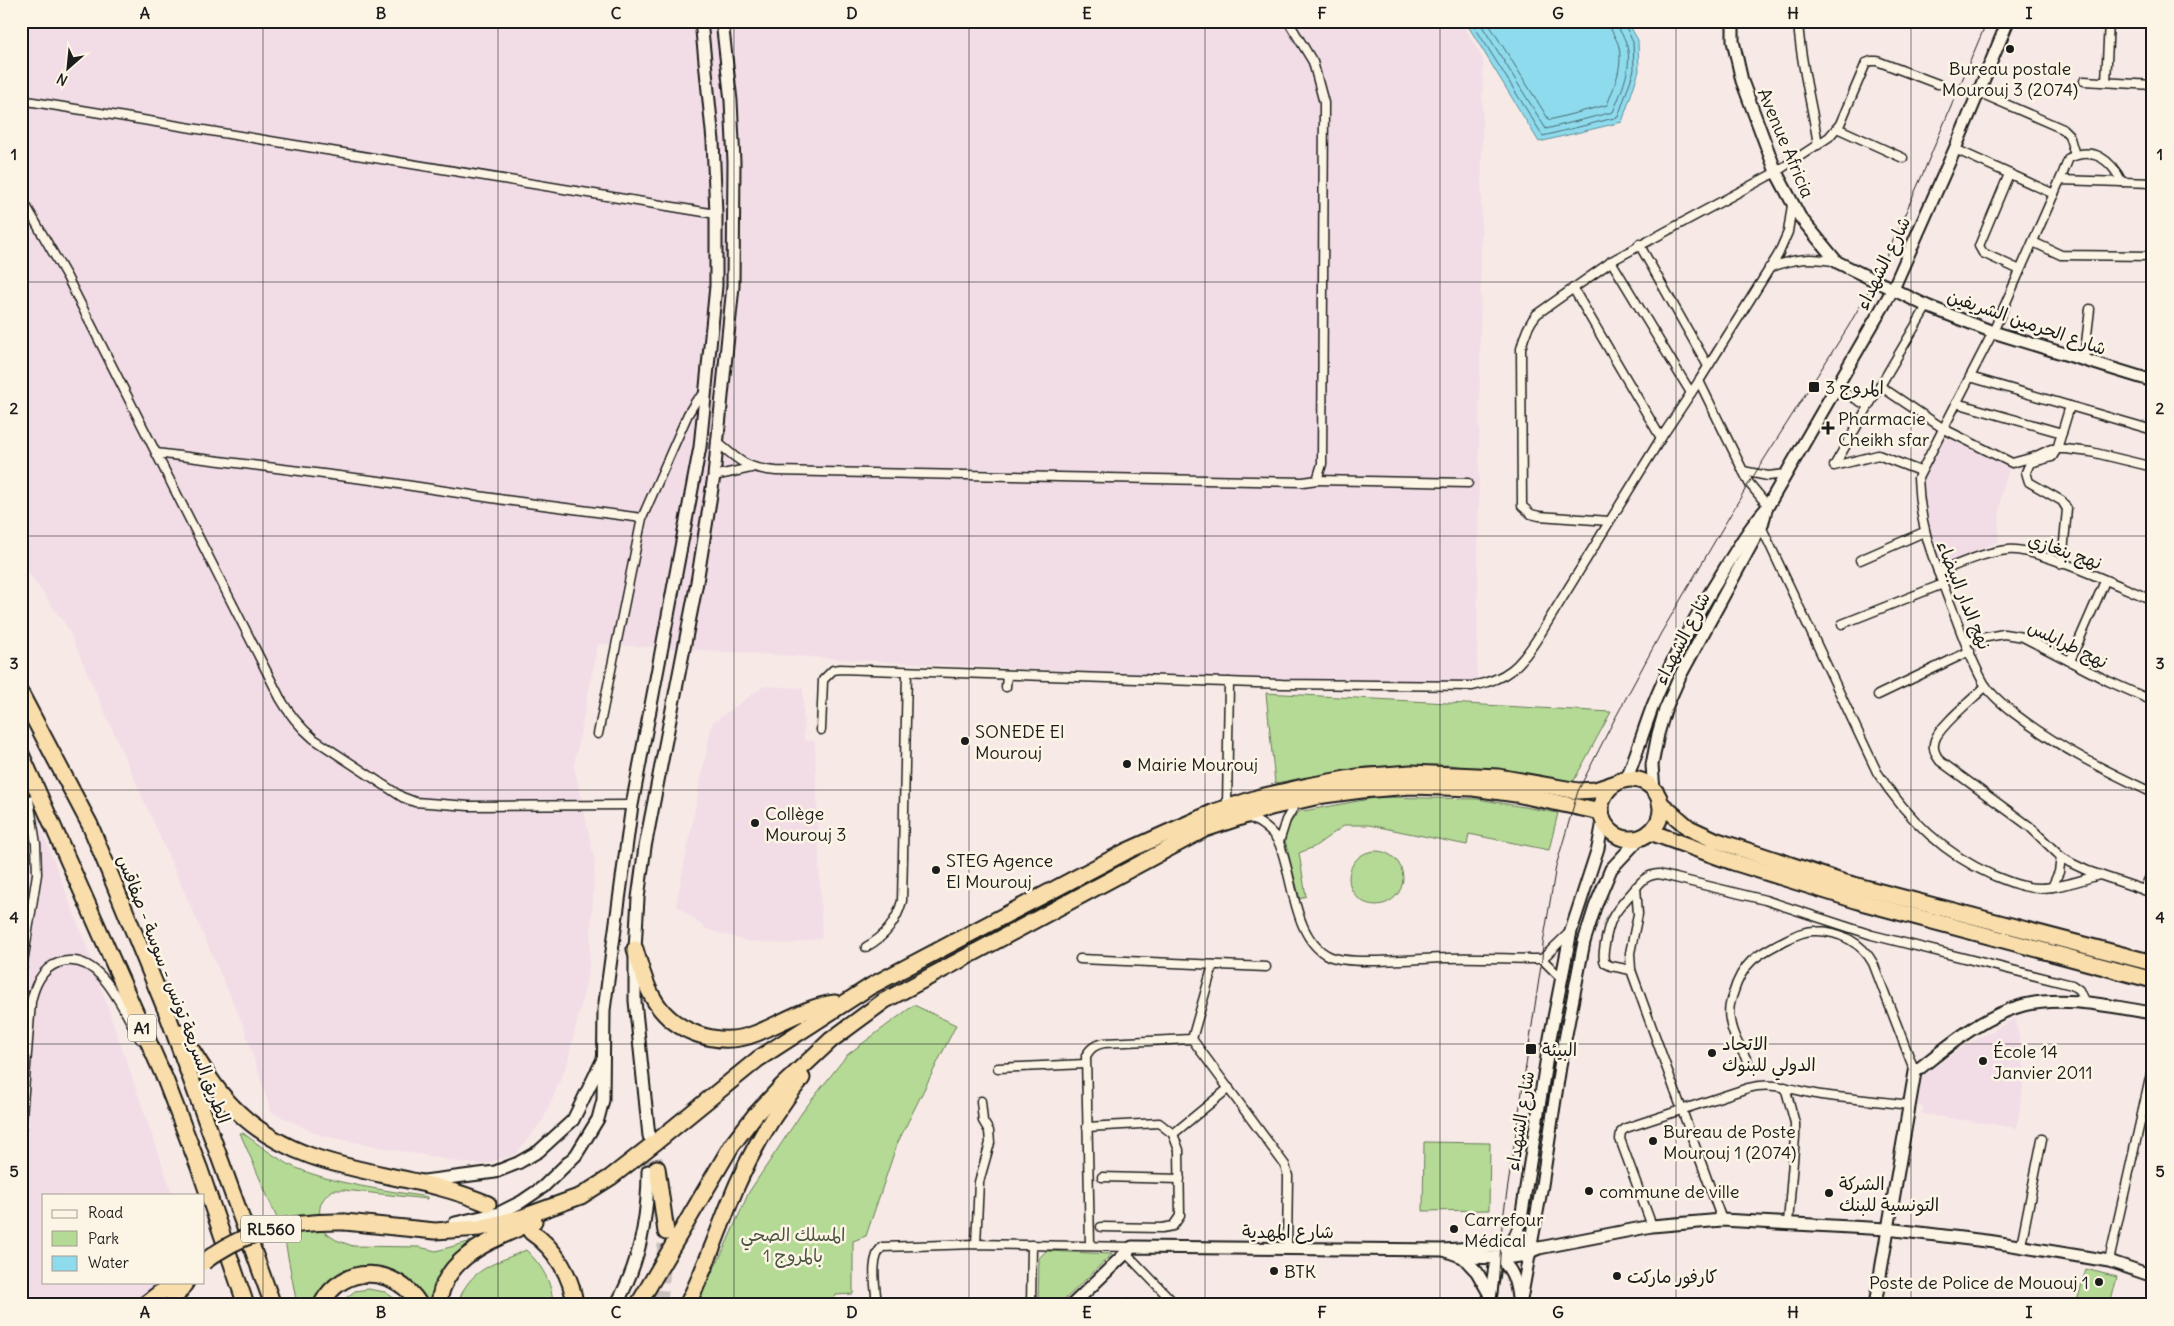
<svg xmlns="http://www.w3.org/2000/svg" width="2174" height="1326" font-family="Delius,'Playpen Sans Arabic',sans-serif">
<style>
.built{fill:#f2dde7}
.green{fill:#b4da95;stroke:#687b58}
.water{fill:#8edbed;stroke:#608f99}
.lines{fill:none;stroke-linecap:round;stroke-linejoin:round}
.shore{stroke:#4a6870;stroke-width:1}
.secondary-tunnel{stroke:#cbc1be;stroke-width:11;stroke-dasharray:11 5.5;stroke-linecap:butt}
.highway-tunnel{stroke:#cbc1be;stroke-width:15;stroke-dasharray:15 8;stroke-linecap:butt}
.street-casing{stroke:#1c1c1c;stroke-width:11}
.secondary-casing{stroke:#1c1c1c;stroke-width:15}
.highway-casing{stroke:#1c1c1c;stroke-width:19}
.street{stroke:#fcf5e5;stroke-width:8}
.secondary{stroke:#fcf5e5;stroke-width:11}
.highway{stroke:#f9deab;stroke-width:15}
.tram{stroke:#1c1c1c;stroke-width:1}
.highway-bridge-casing{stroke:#1c1c1c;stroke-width:19;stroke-linecap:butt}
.highway-bridge{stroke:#f9deab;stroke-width:15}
.grid{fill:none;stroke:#1c1c1c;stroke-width:1;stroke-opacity:0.55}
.poi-dot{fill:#1c1c1c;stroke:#fcf5e5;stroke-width:2}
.labels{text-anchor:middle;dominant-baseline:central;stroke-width:5;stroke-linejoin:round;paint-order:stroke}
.shield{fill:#fcf5e5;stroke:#5f5d58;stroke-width:1}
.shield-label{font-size:16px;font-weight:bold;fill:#1c1c1c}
.poi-label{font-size:18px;fill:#1c1c1c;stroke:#fcf5e5;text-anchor:start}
.street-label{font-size:18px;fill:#1c1c1c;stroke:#fcf5e5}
.park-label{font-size:18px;fill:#4a5540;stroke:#fcf5e5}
.neatline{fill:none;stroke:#1c1c1c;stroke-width:2}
.grid-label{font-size:16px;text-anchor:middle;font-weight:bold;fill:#1c1c1c}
</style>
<rect width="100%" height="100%" fill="#f7eae6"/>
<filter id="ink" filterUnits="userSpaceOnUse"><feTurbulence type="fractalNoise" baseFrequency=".02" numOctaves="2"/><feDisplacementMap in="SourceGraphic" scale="10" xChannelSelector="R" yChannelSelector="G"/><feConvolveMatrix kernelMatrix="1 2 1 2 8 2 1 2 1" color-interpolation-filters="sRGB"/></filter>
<g filter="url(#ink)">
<g class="built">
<polygon points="21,21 1461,21 1483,59 1477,682 1195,677 907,663 598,644 574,766 595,862 589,970 567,1065 543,1120 516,1154 485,1164 464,1163 322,1136 271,1112 243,1025 67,627 21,562"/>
<polygon points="1940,434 2009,468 2001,496 1998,542 1947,562 1936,558 1926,531 1920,474"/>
<polygon points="764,686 803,688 804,740 815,741 822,938 790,944 746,941 706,929 676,905 712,723"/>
<polygon points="21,793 44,835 88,950 173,1195 44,1195 44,1282 159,1282 128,1305 21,1305"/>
<polygon points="2016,1018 2025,1073 2017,1128 1922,1114 1923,1107 1915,1105 1921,1077 1959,1049"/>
</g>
<g class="green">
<polygon points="1266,693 1611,712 1572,784 1450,765 1367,767 1275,783"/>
<polygon points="1380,797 1478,799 1558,813 1549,850 1469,834 1467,845 1369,825 1345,825 1314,847 1299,853 1306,896 1300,899 1285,840 1287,828 1298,812"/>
<circle cx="1376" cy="878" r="27"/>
<polygon points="914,1005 956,1025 897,1144 866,1236 853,1241 853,1294 836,1295 831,1305 695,1305 722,1253 749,1192 803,1111 847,1055"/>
<path d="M240,1133H243C259,1145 276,1158 294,1167C332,1184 386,1190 427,1197V1199L344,1190H332C315,1204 319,1214 324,1232L336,1240L353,1246L419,1247L436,1251L472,1241L474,1244C443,1263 443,1272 433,1305H429C406,1253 335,1253 312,1305H297L285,1241L276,1216Z"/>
<polygon points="1424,1142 1490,1143 1489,1210 1423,1211"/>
<path d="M526,1250C542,1266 552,1281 553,1305H458C466,1269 497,1263 526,1250Z"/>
<polygon points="1046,1251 1112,1254 1059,1305 1038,1305 1039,1258"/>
<polygon points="2086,1269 2117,1277 2110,1305 2076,1305"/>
<polygon points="368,1289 385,1292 404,1305 337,1305 355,1291"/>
</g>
<polygon class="water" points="1465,21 1627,21 1638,40 1639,71 1622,122 1539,142"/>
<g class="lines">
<g class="shore">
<polyline points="1471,21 1543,136 1618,117 1634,70 1633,42 1623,21"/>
<path d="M1479,21L1546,129L1613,112C1621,92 1634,65 1626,43C1624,35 1617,30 1617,21"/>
<path d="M1487,21L1549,120L1607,105C1614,87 1623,67 1619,47C1617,38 1610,32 1609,21"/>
</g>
<polyline class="secondary-tunnel" points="648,1171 649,1142"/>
<g class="highway-tunnel">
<polyline points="649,1136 657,1168"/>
<polyline points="660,1305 666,1232"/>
</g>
<g class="street-casing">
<g id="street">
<path d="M1798,21C1800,63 1812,103 1818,145"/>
<polyline points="2084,81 2153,85"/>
<polyline points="2106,82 2109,21"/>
<polyline points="1978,92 2063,129 2069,135 2075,155"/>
<polyline points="21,100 716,214"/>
<polyline points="1837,128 1903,158"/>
<polyline points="1955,149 2054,194"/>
<polyline points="2009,174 1979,246 1983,253 2020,270"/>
<path d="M2060,180L2069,158C2094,146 2111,160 2122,182"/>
<path d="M2153,183L2060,180L1993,332L1918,478C1920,527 1931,553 1948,598C1960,627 1969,658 1985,685C1992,696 2005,706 2015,714C2058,747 2104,770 2153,793"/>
<path d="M21,197L67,277L280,698C289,714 300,727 314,739L402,797L415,802L469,806L632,805"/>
<polyline points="2033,242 2061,255 2153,256"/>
<polyline points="1639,244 1708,366"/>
<polyline points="1611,261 1691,393"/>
<path d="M1769,268C1795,258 1810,257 1837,262"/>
<polyline points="1573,288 1661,438"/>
<polyline points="1927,306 1880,386 1944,429 2012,463 2034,457 2051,449 2065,449 2091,452 2153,467"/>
<polyline points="2084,360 2090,309"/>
<polyline points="1970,377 2070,406 2057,449 2052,457 2030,463 2026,472 2029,482 2062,501 2067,509 2062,564"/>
<polyline points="1699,381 1749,483 1768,506"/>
<polyline points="1880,386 1834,466 1878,455 1920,471"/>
<polyline points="1836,388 1868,406"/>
<polyline points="1956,403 2062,433"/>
<polyline points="2070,406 2153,430"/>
<path d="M716,441C739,461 745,468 776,471L1303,482L1317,480L1322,464L1324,103L1313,62L1288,21"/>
<polyline points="156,453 379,481 505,500 642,518"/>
<polyline points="1743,471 1768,476 1786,474"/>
<polyline points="714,476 751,468"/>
<polyline points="1317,480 1468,483"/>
<path d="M1609,521L1539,516L1531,514L1522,506L1521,349C1524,336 1528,324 1537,314L1615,259L1776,172L1829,137L1840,124L1866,63L1871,61H1877L1938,84"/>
<path d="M1760,524L1877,772C1906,817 1942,853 1992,875C2007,881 2023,888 2040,888C2060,888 2080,880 2100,875"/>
<polyline points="1860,560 1924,532"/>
<path d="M1938,572C1960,564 1984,552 2008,550C2036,547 2123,588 2153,600"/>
<polyline points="1842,624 1943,584"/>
<polyline points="1965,641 2004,634 2023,637 2108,681 2153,701"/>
<polyline points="2070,661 2105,581"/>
<path d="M1986,686C1974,698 1939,726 1935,740C1932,748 1935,754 1940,761L2029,826L2061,857L2071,863L2088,871L2153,893"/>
<polyline points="1006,687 1007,676"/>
<polyline points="1878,695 1970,651"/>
<path d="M821,730L823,680L833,670L840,669L1282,684L1472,686C1508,679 1520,666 1539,636L1661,438L1699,381L1778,255L1788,232L1792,205"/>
<polyline points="598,734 642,518 688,414 696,401 704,394"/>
<polyline points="1227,807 1229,682"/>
<path d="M1247,817C1259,821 1274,832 1279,843C1293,875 1293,939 1329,956C1351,966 1420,958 1447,958C1478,957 1510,959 1542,959L1570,932"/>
<polyline points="1279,842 1286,820 1296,803"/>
<polyline points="1636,887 1638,914 1630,953 1631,970 1722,1220"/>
<polyline points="2052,887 2059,872 2061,857"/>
<polyline points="2144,890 2153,870"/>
<path d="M866,947C886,936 896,922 902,901L907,673"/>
<polyline points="1080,959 1266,967"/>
<polyline points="1542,959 1562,979"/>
<path d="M1631,970L1611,966L1605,963C1602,957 1604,950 1605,944C1609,920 1613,914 1629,896C1639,885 1643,875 1659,874L1765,900L1872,935L2072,985L2079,990L2085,1003"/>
<polyline points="21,975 37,874 36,844 29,800"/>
<polyline points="1192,1039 1213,965"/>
<path d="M1748,1062C1741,1049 1732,1035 1730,1020C1728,1012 1730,1001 1733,994C1742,963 1756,955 1784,941C1794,936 1805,930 1816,931C1840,931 1862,943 1873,963L1915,1072"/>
<polyline points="998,1068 1085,1064"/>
<polyline points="1785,1087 1795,1123 1795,1137 1788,1223"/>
<polyline points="1087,1127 1159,1123 1173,1134 1179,1150 1180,1216 1173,1226 1162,1228 1101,1227"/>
<path d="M21,1129L31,1002C34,987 42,968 58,963C100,948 123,1010 140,1039"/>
<polyline points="1173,1134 1229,1088"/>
<polyline points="1102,1177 1180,1179"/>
<path d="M1652,1226L1620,1139L1621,1132L1626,1128L1748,1088C1774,1081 1796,1091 1821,1095C1850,1099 1880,1101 1909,1105"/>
<polyline points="976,1244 979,1182 990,1143 989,1131 983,1121 981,1101"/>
<path d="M1090,1245L1086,1056C1090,1048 1095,1045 1104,1043L1192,1039L1285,1165L1288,1176L1287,1249"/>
<polyline points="2021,1245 2042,1139"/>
<polyline points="1125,1252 1176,1305"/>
<polyline points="2109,1261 2153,1065"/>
<path d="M877,1305C876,1288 869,1260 882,1247L976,1244L1132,1247"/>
<polyline points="1031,1305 1032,1245"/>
<polyline points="1128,1305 1128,1304"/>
</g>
</g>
<g class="secondary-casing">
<g id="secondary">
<polyline points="1733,21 1733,41 1742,81 1776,172 1800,217 1837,262 1927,306 1993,332 2153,381"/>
<path d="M1626,780C1636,756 1643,732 1652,708C1670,662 1695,617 1721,575C1735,552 1748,529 1766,509L1893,289L1955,149L2008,21"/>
<polyline points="1654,791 1652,765 1658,734 1665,710 1680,676 1762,525 1766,510"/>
<polyline points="649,1136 635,1001 635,949 638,898 645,847 697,582 714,476 733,286 734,162 731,101 722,21"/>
<polyline points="424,1181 495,1172 518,1163 539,1151 573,1120 603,1059"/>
<polyline points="455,1223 499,1213 521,1202 543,1187 576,1155 598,1119 603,1100 604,1010 632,805 700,447 716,286 716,214 713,141 701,21"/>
<polyline points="1444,1250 1463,1257 1504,1258 1520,1256 1539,1248 1652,1226 1722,1220 1887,1229 1994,1242 2109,1261 2153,1276"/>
<polyline points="1463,1257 1477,1272 1490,1295"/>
<path d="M1497,1257C1512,1267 1516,1280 1518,1298"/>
<path d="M616,1305C640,1263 648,1218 648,1171"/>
<polyline points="1072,1305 1132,1247 1444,1250 1500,1246 1538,1248"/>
<polyline points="1489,1305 1495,1266 1499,1258 1511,1246 1520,1225 1550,1038 1571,931 1598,848 1603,821"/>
<polyline points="1520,1305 1542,1185 1561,1060 1584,942 1595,907 1611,869 1640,838"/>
<path d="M1875,1305L1915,1072C1948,1046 1982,1016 2024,1005C2066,995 2112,1007 2153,1013"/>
</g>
</g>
<g class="highway-casing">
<g id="highway">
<polyline points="21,694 90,825 167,1013 273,1305"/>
<polyline points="21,754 165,1079 200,1170 246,1305"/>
<circle cx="1631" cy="809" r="30"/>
<polyline points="1660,803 1689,828 1715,840 1842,882 2153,963"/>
<polyline points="1650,832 1733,862 1865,903 2153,980"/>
<path d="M635,949C640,965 644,982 652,996C671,1032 718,1049 757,1033C782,1023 808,1006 835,1003"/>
<path d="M180,1032C198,1059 214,1090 238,1112C308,1179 404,1167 488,1204"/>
<polyline points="657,1168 666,1232"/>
<polyline points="345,1222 435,1231 480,1228 523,1217 581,1196 611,1177 661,1138 758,1059 871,986 1127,851 1214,812 1260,797 1308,786 1357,777 1411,773 1498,777 1578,791 1595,790 1616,783"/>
<path d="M531,1232C555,1248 572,1276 575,1305"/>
<polyline points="144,1305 174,1282"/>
<polyline points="170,1305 186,1282"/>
<path d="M321,1305C343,1262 396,1266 420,1305"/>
<path d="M439,1305C442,1255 497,1239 534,1221"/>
<polyline points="638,1305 732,1145 755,1115 782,1086 831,1040 884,1001 1205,829 1271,807 1324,795 1362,790 1411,786 1473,788 1516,794 1601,812"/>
<path d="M687,1305C707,1266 720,1225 737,1185C754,1146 775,1111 802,1078"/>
</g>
</g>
<use href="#street" class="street"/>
<use href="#secondary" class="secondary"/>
<use href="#highway" class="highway"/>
<polyline class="tram" points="1497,1305 1502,1225 1542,959 1543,944 1556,866 1578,791 1612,724 1661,633 1749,483 1848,327 1879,272 1921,178 1987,21"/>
<g class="highway-bridge-casing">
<path id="highway-bridge" d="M204,1262C245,1229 294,1221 345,1222"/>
</g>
<use href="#highway-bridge" class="highway-bridge"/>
</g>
</g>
<path class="grid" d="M263,21V1305M498,21V1305M734,21V1305M969,21V1305M1205,21V1305M1440,21V1305M1676,21V1305M1911,21V1305M21,282H2153M21,536H2153M21,790H2153M21,1044H2153"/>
<g class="poi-dot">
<circle cx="2010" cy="49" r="5"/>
<rect x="1808" y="381" width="12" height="12" rx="2.5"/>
<path d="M1825.5 420.5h5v5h5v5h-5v5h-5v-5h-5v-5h5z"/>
<circle cx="965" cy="741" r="5"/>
<circle cx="1127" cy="764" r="5"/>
<circle cx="755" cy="823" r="5"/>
<circle cx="936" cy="870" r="5"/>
<rect x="1525" y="1043" width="12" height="12" rx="2.5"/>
<circle cx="1712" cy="1053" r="5"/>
<circle cx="1983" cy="1061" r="5"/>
<circle cx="1653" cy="1141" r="5"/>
<circle cx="1589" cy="1191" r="5"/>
<circle cx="1829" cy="1193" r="5"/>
<circle cx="1454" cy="1229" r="5"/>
<circle cx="1274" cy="1271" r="5"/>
<circle cx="1617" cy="1276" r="5"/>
<circle cx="2099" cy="1282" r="5"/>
</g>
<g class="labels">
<g class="shield">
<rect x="128" y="1014.5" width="28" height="27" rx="4"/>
<rect x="241" y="1215.5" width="60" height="27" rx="4"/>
</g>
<g class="shield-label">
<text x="142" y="1028">A1</text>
<text x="271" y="1229">RL560</text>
</g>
<g class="poi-label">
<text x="2010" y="68" text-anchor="middle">Bureau postale<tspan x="2010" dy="21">Mourouj 3 (2074)</tspan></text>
<text x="1825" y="387">المروج 3</text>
<text x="1838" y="418">Pharmacie<tspan x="1838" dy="21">Cheikh sfar</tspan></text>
<text x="975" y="731">SONEDE El<tspan x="975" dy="21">Mourouj</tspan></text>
<text x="1137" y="764">Mairie Mourouj</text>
<text x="765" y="813">Collège<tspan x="765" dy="21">Mourouj 3</tspan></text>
<text x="946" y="860">STEG Agence<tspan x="946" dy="21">El Mourouj</tspan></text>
<text x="1722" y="1043">الاتحاد<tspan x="1722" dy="21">الدولي للبنوك</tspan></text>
<text x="1542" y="1049">البيئة</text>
<text x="1993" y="1051">École 14<tspan x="1993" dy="21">Janvier 2011</tspan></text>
<text x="1663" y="1131">Bureau de Poste<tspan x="1663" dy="21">Mourouj 1 (2074)</tspan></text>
<text x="1839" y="1183">الشركة<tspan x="1839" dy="21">التونسية للبنك</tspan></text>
<text x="1599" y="1191">commune de ville</text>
<text x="1464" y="1219">Carrefour<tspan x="1464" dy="21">Médical</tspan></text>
<text x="1284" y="1271">BTK</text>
<text x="1627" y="1276">كارفور ماركت</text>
<text x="2089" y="1282" text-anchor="end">Poste de Police de Mououj 1</text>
</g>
<g class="street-label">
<text transform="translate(1786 143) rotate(67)">Avenue Africia</text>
<text transform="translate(1883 263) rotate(-64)">شارع الشهداء</text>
<text transform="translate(2027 322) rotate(19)">شارع الحرمين الشريفين</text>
<text transform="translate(2065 551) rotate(19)">نهج بنغازي</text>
<text transform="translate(1964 595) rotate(68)">نهج الدار البيضاء</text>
<text transform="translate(1682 638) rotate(-63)">شارع الشهداء</text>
<text transform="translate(2068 644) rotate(26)">نهج طرابلس</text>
<text transform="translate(174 989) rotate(69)">الطريق السريعة تونس - سوسة - صفاقس</text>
<text transform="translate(1520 1121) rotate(-81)">شارع الشهداء</text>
<text x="1288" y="1231">شارع المهدية</text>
</g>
<g class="park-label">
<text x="793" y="1234">المسلك الصحي<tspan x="793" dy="21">بالمروج 1</tspan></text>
</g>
</g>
<rect width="2174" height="1326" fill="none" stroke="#fcf5e5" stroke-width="55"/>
<rect x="42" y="1194" width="162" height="90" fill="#fcf5e5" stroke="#a29e95"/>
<rect x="52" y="1210" width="25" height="8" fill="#fcf5e5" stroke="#a29e95"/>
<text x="88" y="1218" font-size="15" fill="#1c1c1c">Road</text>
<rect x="52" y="1231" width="25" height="15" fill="#b4da95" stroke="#a29e95"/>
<text x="88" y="1244" font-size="15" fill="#1c1c1c">Park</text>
<rect x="52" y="1256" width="25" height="15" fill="#8edbed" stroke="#a29e95"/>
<text x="88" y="1268" font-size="15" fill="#1c1c1c">Water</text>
<g transform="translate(68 68) rotate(207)" stroke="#fcf5e5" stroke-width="4" paint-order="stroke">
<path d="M0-4L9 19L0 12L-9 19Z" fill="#1c1c1c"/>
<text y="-8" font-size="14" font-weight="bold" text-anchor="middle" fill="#1c1c1c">N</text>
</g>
<rect x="28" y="28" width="2118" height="1270" class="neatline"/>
<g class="grid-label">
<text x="145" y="19">A</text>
<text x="381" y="19">B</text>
<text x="616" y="19">C</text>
<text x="852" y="19">D</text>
<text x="1087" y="19">E</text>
<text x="1322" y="19">F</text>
<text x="1558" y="19">G</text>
<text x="1793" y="19">H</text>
<text x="2029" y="19">I</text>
<text x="14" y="160">1</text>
<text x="2160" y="160">1</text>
<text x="14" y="414">2</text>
<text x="2160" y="414">2</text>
<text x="14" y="669">3</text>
<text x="2160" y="669">3</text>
<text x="14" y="923">4</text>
<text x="2160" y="923">4</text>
<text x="14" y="1177">5</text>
<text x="2160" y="1177">5</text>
<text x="145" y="1318">A</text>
<text x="381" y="1318">B</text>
<text x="616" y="1318">C</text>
<text x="852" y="1318">D</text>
<text x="1087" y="1318">E</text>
<text x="1322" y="1318">F</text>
<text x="1558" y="1318">G</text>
<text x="1793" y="1318">H</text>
<text x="2029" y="1318">I</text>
</g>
</svg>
